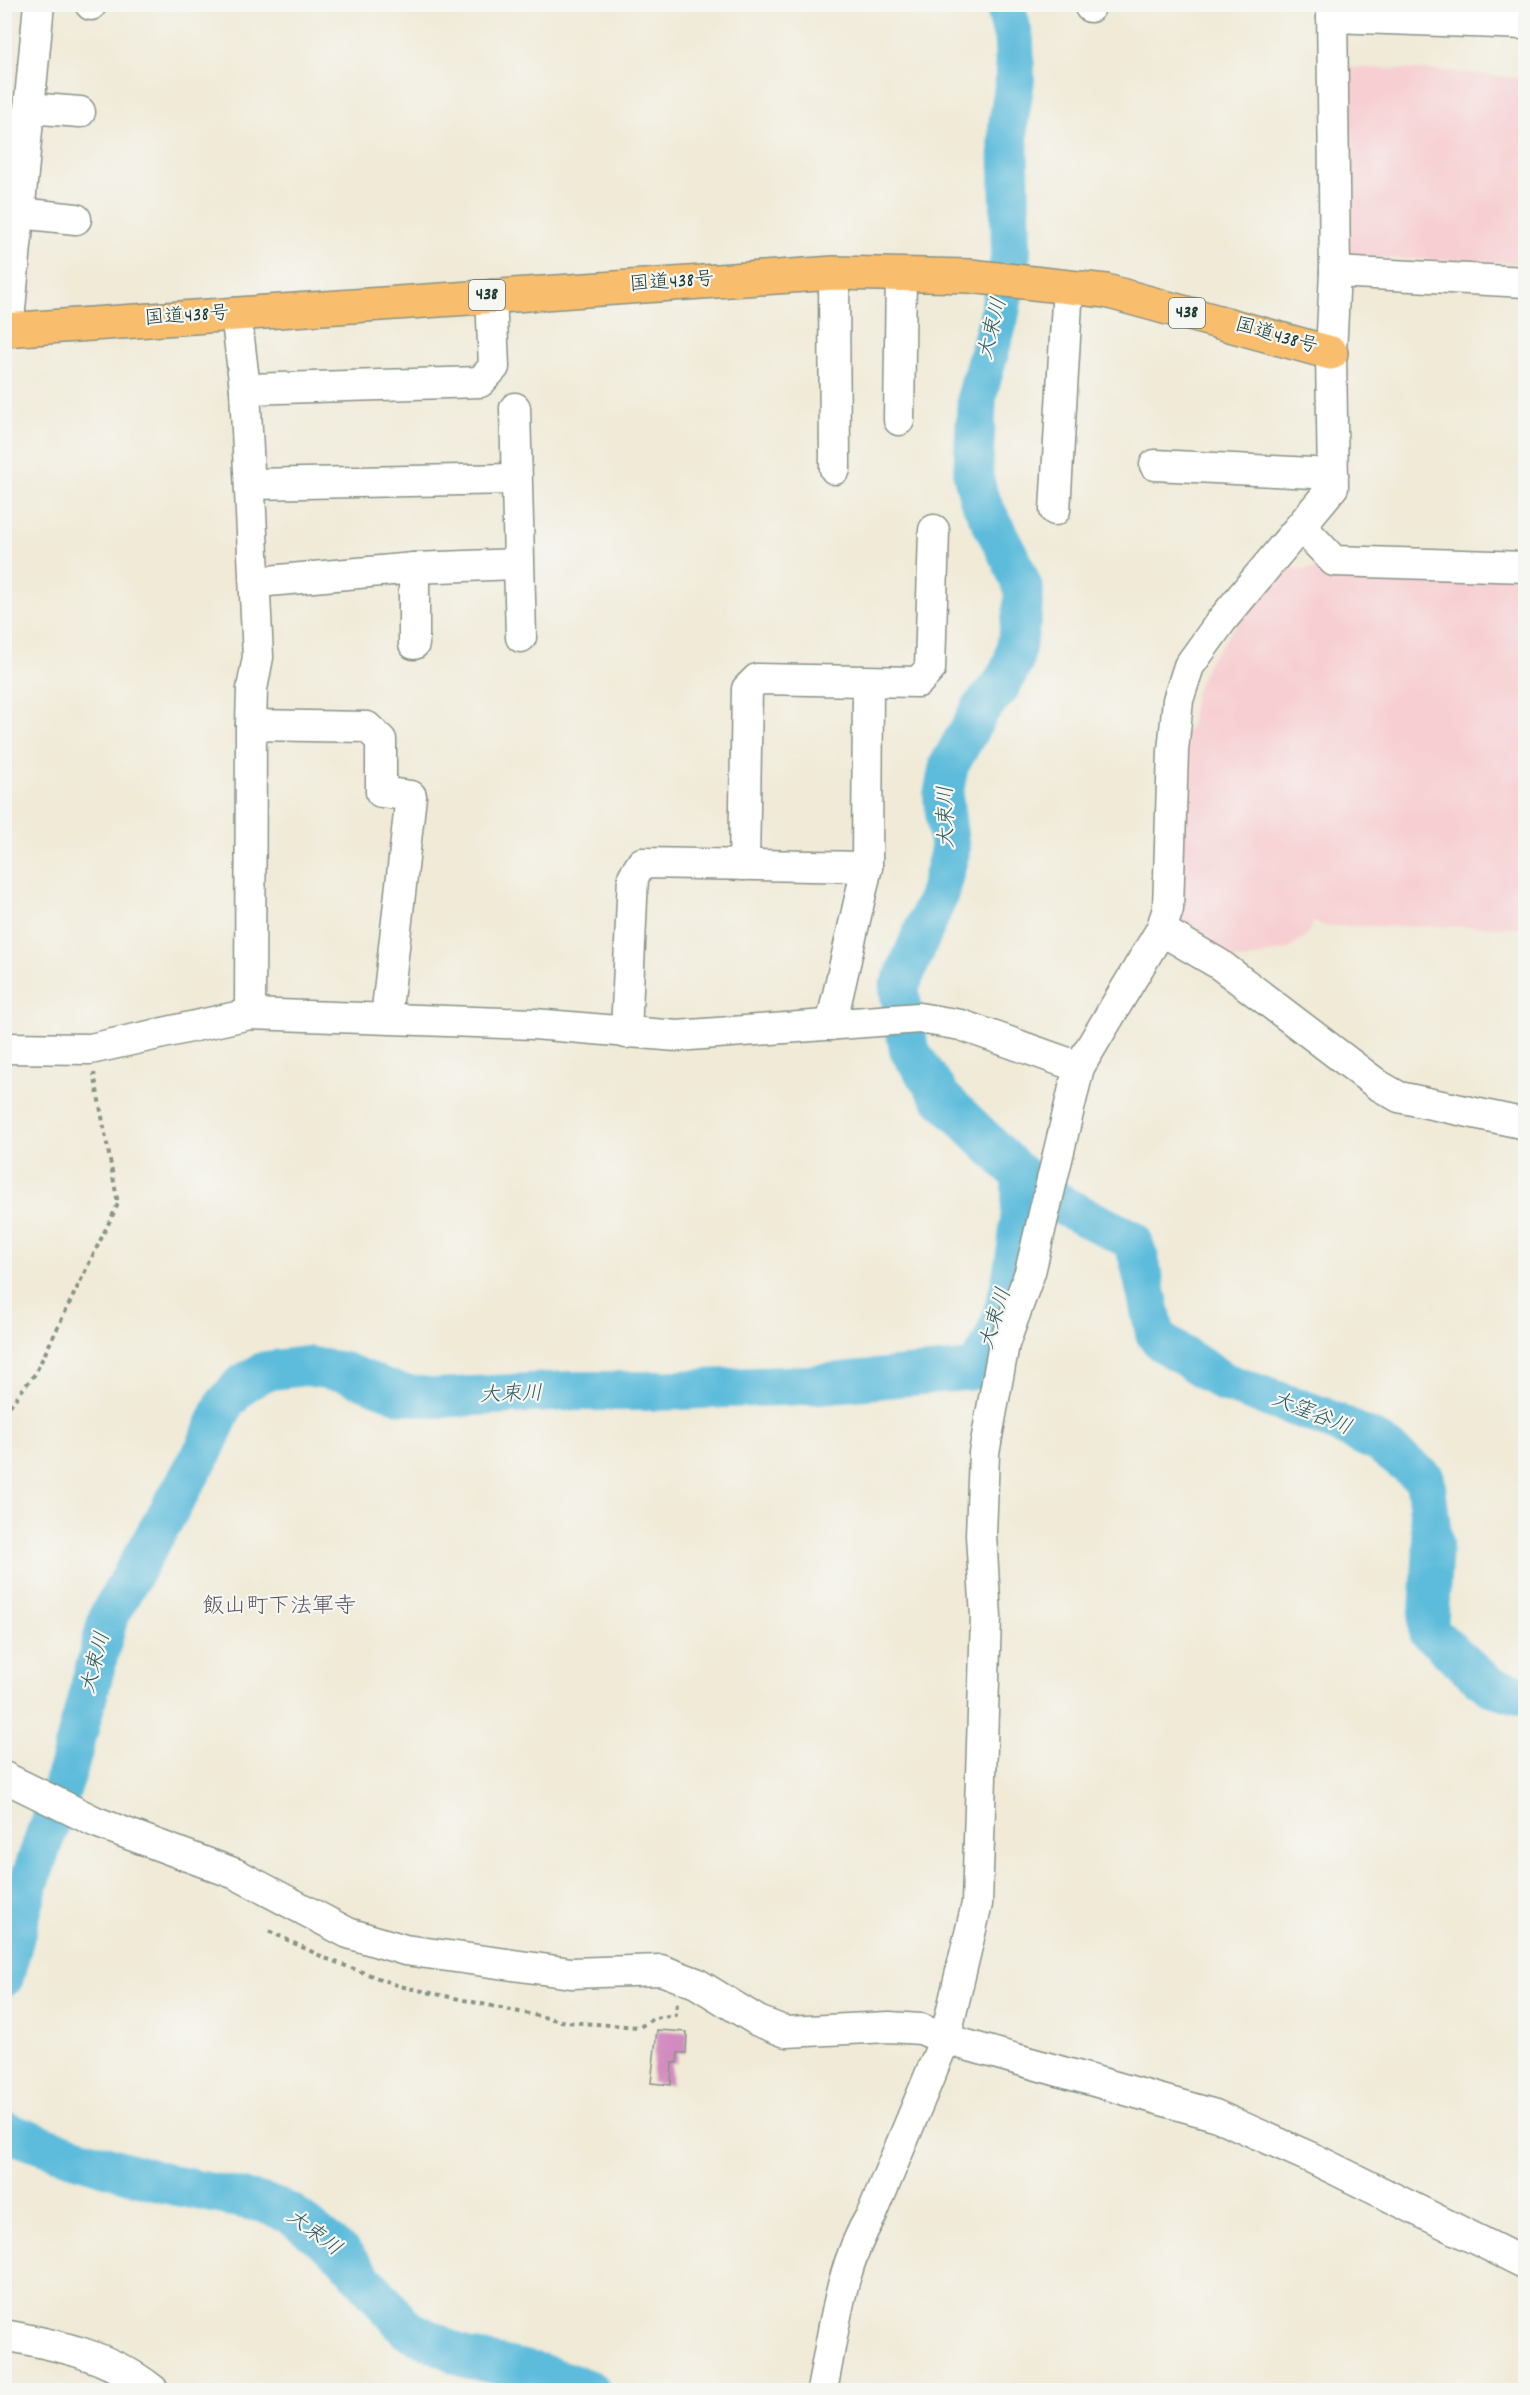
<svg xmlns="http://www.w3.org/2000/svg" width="1530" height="2395" font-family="Dekko,'Klee One',sans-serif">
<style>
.built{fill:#f7cfd2}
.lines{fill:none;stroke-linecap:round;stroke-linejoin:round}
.river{stroke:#5dbcdb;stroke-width:40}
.building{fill:#d28bbe}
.minor-casing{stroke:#889486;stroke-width:33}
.highway-casing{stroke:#889486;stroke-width:36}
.path{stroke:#889486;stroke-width:4;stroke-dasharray:4.5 4.5;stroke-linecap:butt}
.minor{stroke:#fff;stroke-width:30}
.highway{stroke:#f9be6d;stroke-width:33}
.labels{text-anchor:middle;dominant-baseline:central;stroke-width:4.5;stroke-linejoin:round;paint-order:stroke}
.shield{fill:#f6f6f2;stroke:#60746d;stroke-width:1.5}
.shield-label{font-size:18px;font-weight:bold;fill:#1f3d34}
.street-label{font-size:20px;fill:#1f3d34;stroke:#f6f6f2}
.water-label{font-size:21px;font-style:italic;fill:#2e5d5e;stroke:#f6f6f2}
.quarter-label{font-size:22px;fill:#5e5864;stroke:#f6f6f2}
</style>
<rect width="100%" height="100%" fill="#f6f6f2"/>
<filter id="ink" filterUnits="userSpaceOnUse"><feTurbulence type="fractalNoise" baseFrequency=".0167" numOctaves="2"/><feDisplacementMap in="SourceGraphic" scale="12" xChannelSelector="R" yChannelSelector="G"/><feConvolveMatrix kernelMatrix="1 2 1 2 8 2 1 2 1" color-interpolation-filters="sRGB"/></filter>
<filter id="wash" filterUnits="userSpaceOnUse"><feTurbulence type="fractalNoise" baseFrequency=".008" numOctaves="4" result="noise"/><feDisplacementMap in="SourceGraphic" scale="24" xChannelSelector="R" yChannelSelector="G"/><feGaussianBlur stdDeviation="1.35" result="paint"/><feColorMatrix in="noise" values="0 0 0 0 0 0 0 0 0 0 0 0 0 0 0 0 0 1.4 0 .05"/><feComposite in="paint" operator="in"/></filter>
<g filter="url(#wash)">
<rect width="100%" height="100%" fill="#f0ead7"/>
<g class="built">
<polygon points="1345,67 1450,71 1525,79 1525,263 1343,257"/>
<polygon points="1378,568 1525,577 1525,927 1324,926 1313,922 1307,935 1289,949 1244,960 1226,957 1180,927 1183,732 1190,728 1195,693 1208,662 1279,569"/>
</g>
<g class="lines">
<g class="river">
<polyline points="1005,4 1014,40 1015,80 1008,125 1011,253 999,317 977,395 973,475 979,498 1012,562 1024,591 1022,615 1013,663 1000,687 982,707 949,765 943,796 950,851 938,896 899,988 909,1050 941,1097 1021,1175 1065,1207 1132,1240 1139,1259 1155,1333 1163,1343 1224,1382 1318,1415 1379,1443 1425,1479 1433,1544 1428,1631 1490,1686 1526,1696"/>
<path d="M4,1977L29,1883L69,1766L109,1615L204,1450L224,1405L241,1385L265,1371L306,1366L344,1372L400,1394L437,1398L569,1391H653L809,1385L974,1370C1009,1333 1024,1226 1021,1175"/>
<polyline points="4,2131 73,2156 167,2184 263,2203 290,2213 342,2254 407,2329 466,2358 539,2373 590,2390"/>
</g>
</g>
<g id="blocks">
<polygon class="building" points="657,2030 687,2032 686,2053 678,2053 677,2063 672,2063 671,2085 651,2083"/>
</g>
</g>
<g filter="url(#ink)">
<use href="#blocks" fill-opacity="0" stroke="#889486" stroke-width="1.5"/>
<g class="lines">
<g class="minor-casing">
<g id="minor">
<polyline points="90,4 91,5"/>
<polyline points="1090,7 1090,4"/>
<polyline points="1332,17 1526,24"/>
<polyline points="29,108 80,112"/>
<polyline points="19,213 76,219"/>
<polyline points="1335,272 1526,282"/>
<polyline points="834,273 835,469"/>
<polyline points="236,313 245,389 258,657 252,689 251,725 250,1014"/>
<polyline points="8,330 39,4"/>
<polyline points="245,389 480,382 494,367 491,295"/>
<polyline points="515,408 521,637"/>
<polyline points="899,420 901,274"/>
<polyline points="1155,465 1333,474"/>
<polyline points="251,484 515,479"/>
<polyline points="1055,510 1068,286"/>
<polyline points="1301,526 1334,561 1526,567"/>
<polyline points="414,568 414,644"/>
<polyline points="257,582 414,568 518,564"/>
<polyline points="251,725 367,727 381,740 381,792 411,796 386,1018"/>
<polyline points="744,865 747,689 757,679 918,682 930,669 934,530"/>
<polyline points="1161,930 1219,964 1378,1085 1399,1097 1526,1124"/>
<polyline points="831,1025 867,867 868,682"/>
<polyline points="626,1033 633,877 642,863 867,867"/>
<polyline points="4,1048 90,1049 250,1014 534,1024 677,1036 919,1018 961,1025 1079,1067"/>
<polyline points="4,1777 96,1822 236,1874 348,1933 405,1950 571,1973 661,1970 696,1983 758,2021 786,2032 889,2027 921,2029 945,2039 1215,2115 1314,2159 1526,2264"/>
<path d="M4,2335C58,2345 109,2355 153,2390"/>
<path d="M822,2390C834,2331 840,2266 872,2214L945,2039L977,1904L986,1617L981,1535L984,1453L1004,1344L1030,1272L1079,1067L1161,930L1168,909L1173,751L1178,700L1189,666L1222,620L1333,487L1331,353L1335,272L1332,4"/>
</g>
</g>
<g class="highway-casing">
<polyline id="highway" points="4,330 834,273 970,276 1106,291 1331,353"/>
</g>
<g class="path">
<polyline points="4,1413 35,1374 118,1204 94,1073"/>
<polyline points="269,1931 325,1958 399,1986 566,2022 640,2027 654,2018 676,2015 677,2002"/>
</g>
<use href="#minor" class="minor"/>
<use href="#highway" class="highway"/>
</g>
</g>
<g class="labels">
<g class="shield">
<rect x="469" y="280" width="36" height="30" rx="4.5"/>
<rect x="1169" y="298" width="36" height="30" rx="4.5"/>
</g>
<g class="shield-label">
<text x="487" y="295">438</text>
<text x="1187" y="313">438</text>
</g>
<g class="street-label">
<text transform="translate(672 283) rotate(-4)">国道438号</text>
<text transform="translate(187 317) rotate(-4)">国道438号</text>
<text transform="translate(1276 337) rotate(16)">国道438号</text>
</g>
<g class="water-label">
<text transform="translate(994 329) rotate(-76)">大束川</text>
<text transform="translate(948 817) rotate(-91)">大束川</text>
<text transform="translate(997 1319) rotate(-73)">大束川</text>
<text transform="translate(511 1396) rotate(-2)">大束川</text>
<text transform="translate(1311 1415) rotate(22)">大窪谷川</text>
<text transform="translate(97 1663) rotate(-75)">大束川</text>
<text transform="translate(313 2234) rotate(37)">大束川</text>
</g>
<g class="quarter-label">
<text x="279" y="1607">飯山町下法軍寺</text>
</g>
</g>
<rect width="1530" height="2395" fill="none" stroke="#f6f6f2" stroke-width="24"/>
</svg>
